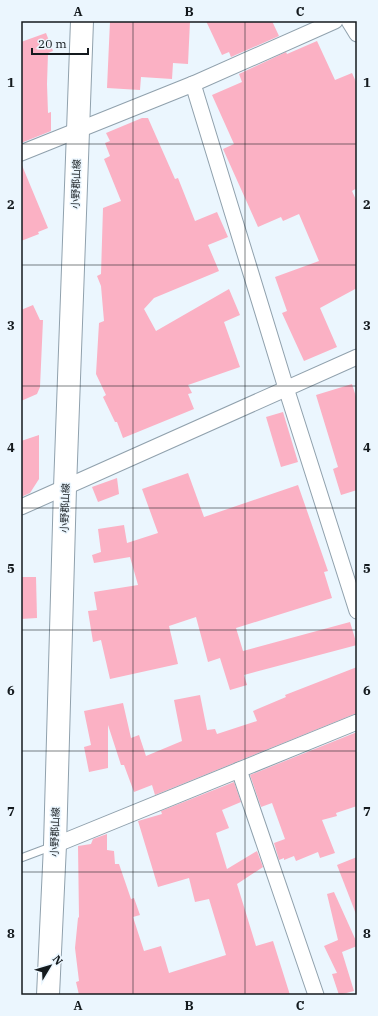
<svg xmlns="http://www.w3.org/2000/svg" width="378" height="1016" font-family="'IBM Plex Serif','Noto Sans JP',serif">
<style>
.building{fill:#fbb1c4}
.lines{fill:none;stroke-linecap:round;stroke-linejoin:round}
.lane-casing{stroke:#90a1ad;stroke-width:9}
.street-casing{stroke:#90a1ad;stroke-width:17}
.primary-casing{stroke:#90a1ad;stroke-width:24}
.lane{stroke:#fff;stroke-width:7}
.street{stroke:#fff;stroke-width:15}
.primary{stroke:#fff;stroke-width:22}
.grid{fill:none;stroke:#141a1e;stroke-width:1;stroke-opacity:0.55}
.labels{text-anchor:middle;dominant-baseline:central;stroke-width:3;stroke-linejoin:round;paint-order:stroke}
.street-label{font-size:10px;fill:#141a1e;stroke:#ebf6fe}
.neatline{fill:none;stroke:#141a1e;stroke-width:1.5}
.grid-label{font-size:13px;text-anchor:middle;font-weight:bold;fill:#141a1e}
</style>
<rect width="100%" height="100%" fill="#ebf6fe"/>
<g class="building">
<polygon points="110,21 190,21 188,64 173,63 172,79 141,77 140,90 107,88"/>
<polygon points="206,21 272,21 279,36 231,57 229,52 222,55"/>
<polygon points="46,33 53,51 48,53 47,84 48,113 51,112 51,131 21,143 21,42"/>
<polygon points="317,41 335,80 352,73 357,84 357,188 352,191 357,202 357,288 320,308 337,347 304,361 282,313 287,311 275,277 319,261 299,214 283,221 281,217 258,227 223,149 234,144 212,95 242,82 239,74 286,52 287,54"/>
<polygon points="142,118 148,118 175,179 178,178 195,221 217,212 228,237 208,245 219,271 154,298 144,309 156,331 229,289 240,315 224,322 240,367 188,385 192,393 188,394 194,409 123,438 117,422 115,422 103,397 106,395 96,374 99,323 104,321 101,286 97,276 101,274 103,208 121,201 104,159 110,156 105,143 110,141 106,133"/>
<polygon points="21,163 48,228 38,232 39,234 21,241"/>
<polygon points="33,305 40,320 43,320 40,387 37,394 21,401 21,310"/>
<polygon points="352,384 357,400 357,490 341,495 333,469 338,467 316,395"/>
<polygon points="283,412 298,462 281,467 266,417"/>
<polygon points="39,435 39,479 30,493 21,497 21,441"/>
<polygon points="188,473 204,517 298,485 328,571 324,572 332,598 236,628 243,651 350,622 357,645 244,675 247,685 230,690 220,658 208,662 196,617 169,626 178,664 110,679 101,640 93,642 88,611 97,610 94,592 138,585 130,557 94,563 92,555 101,552 98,529 124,525 127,543 158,533 142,489"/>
<polygon points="117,478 119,494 98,502 92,487"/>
<polygon points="21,577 36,577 37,618 21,619"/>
<polygon points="357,667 357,713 155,795 152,785 134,792 124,765 121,765 108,725 108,768 89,772 84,747 91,745 84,711 123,703 131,738 139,735 146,756 182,741 174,700 200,695 207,730 215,729 217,734 257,721 253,711 286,697 285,695"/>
<polygon points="357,732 357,806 336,813 337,816 322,820 335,853 320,858 318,852 296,861 294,856 284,860 284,858 279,860 274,843 285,839 272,803 261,807 250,775"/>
<polygon points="234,782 241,802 222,810 229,828 216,833 227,869 257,851 263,867 237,884 256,946 273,941 290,995 79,995 76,982 79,981 75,948 78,918 79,917 78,846 91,844 93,839 107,834 107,850 114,851 115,864 119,864 131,899 134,898 140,915 133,917 144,951 161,946 169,973 226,955 209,899 195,902 189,878 158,887 138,821 162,814 161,811"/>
<polygon points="357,857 357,914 356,914 337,865"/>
<polygon points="334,892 357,943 357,946 342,952 354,991 339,995 332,974 337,973 324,946 338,940 327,894"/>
</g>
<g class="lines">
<g class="lane-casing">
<polyline id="lane" points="21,858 53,846"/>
</g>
<g class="street-casing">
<g id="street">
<polyline points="349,21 357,34"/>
<polyline points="193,84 286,388 357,611"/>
<polyline points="21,153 193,84 335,21"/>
<polyline points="21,507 357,357"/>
<polyline points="239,770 316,995"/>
<polyline points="55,845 357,722"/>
</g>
</g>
<g class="primary-casing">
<polyline id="primary" points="48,995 55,845 65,488 82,21"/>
</g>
<use href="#lane" class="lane"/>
<use href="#street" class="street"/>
<use href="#primary" class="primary"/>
</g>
<path class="grid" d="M133,21V995M245,21V995M21,144H357M21,265H357M21,386H357M21,508H357M21,630H357M21,751H357M21,872H357"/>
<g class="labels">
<g class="street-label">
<text transform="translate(76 184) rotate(-88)">小野郡山線</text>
<text transform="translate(65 508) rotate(-88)">小野郡山線</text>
<text transform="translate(55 832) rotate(-88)">小野郡山線</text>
</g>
</g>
<rect width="378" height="1016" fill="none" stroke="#ebf6fe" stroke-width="44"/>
<g transform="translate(50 966) rotate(52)" stroke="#ebf6fe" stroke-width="3" paint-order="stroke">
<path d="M0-3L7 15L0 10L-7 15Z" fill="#141a1e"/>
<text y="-6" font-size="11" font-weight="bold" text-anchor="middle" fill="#141a1e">N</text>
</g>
<path d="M32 48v6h56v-6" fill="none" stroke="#141a1e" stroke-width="2"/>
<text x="38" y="48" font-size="12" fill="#141a1e" stroke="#ebf6fe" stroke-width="3" paint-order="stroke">20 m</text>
<rect x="22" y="22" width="334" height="972" class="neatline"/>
<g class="grid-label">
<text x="78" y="16">A</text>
<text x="189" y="16">B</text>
<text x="300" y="16">C</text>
<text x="11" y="87">1</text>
<text x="367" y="87">1</text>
<text x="11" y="209">2</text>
<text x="367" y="209">2</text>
<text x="11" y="330">3</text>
<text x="367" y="330">3</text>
<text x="11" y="452">4</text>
<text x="367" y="452">4</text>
<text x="11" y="573">5</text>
<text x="367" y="573">5</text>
<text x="11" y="695">6</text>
<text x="367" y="695">6</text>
<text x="11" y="816">7</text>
<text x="367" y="816">7</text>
<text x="11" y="938">8</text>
<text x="367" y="938">8</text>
<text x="78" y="1010">A</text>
<text x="189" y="1010">B</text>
<text x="300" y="1010">C</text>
</g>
</svg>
